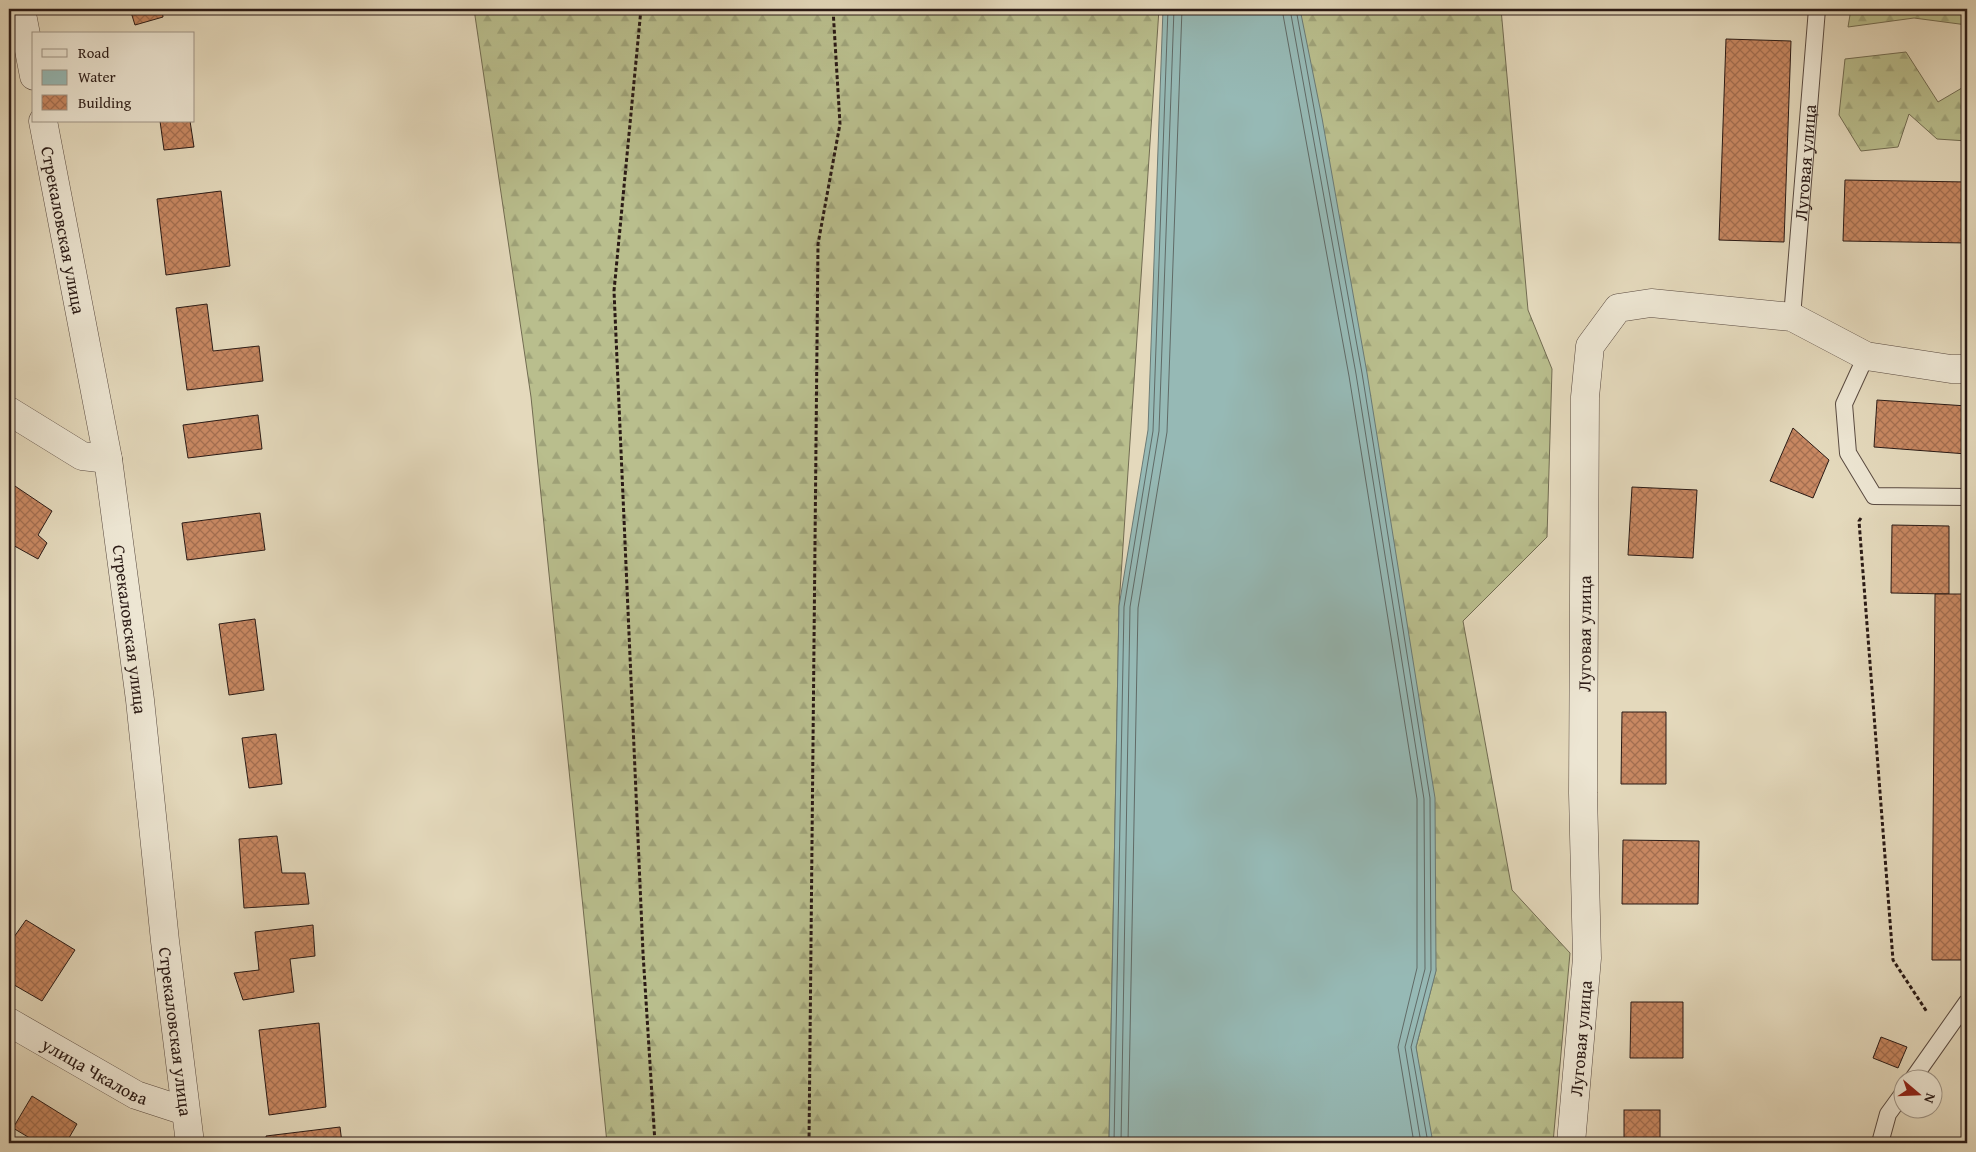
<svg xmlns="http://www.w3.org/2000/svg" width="1976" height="1152" font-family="'Gentium Book Plus',serif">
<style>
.forest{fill:url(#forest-firs);stroke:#726c52}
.water{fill:#96b9b5;stroke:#6b7a75}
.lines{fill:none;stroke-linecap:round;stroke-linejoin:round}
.shore{stroke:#606a66;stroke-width:1}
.building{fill:url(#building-cross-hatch);stroke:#2b1b16}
.service-casing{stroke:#594a40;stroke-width:18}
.minor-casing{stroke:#594a40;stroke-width:29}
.path{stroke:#2b1b16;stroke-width:3;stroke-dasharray:4 2.5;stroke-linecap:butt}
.service{stroke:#ede6d3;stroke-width:16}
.minor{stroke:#ede6d3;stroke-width:28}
.labels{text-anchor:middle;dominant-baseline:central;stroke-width:4;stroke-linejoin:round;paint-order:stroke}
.street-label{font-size:18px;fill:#2b1b16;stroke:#ede6d3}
</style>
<defs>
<pattern id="forest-firs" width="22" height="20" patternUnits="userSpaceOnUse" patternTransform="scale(1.25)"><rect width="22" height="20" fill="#b9be8d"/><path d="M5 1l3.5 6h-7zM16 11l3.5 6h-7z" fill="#9fa379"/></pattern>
<pattern id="building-cross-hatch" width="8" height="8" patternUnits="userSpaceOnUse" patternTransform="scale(1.25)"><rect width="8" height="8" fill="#c88862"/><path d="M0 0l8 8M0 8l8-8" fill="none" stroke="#a36e50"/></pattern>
</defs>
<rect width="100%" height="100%" fill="#e4d9bc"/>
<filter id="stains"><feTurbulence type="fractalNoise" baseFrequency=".004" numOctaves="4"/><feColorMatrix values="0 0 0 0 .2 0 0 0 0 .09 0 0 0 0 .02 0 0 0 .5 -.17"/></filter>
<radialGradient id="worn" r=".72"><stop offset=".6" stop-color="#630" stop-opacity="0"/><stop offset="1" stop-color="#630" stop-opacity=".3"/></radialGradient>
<g class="forest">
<polygon points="474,9 1159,9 1119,606 1109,1143 607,1143 531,397"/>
<polygon points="1290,9 1501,9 1528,310 1552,369 1547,537 1463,621 1512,890 1570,953 1553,1143 1428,1143 1416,1047 1436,970"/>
<polygon points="1851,9 1967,9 1967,25 1914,18 1848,27"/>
<polygon points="1906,52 1938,102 1967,85 1967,141 1937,139 1909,114 1898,147 1861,151 1839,115 1845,59"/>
</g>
<polygon class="water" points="1163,9 1300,9 1322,118 1367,373 1435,798 1436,971 1416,1047 1433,1143 1109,1143 1119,606 1148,430"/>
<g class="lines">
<g class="shore">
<polyline points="1282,9 1349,376 1417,799 1417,968 1398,1047 1414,1143"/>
<polyline points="1290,9 1356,374 1424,799 1425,969 1405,1047 1421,1143"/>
<polyline points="1296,9 1362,373 1430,798 1431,970 1411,1047 1428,1143"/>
<polyline points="1114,1143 1124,607 1153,431 1168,9"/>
<polyline points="1121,1143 1130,607 1159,431 1174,9"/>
<polyline points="1128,1143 1138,608 1167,432 1182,9"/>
</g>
</g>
<g class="building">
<polygon points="130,9 162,9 163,17 135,25"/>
<polygon points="1726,39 1791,41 1784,242 1719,240"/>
<polygon points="160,121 190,121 194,147 164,150"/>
<polygon points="1845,180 1967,182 1967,243 1843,241"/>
<polygon points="221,191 230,266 166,275 157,199"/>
<polygon points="207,304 213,351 259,346 263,381 187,390 176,308"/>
<polygon points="1877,400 1967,406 1967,454 1874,447"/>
<polygon points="258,415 262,449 188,458 183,425"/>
<polygon points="1793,428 1829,460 1813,498 1770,481"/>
<polygon points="9,482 52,511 38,535 47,543 38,559 9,543"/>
<polygon points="1632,487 1697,490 1693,558 1628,555"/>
<polygon points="260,513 265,550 187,560 182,523"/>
<polygon points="1892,525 1949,526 1949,594 1891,593"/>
<polygon points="1935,594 1967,594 1967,960 1932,960"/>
<polygon points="255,619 264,690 229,695 219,624"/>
<polygon points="1622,712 1666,712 1666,784 1621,784"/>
<polygon points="276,734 282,784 249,788 242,738"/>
<polygon points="277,836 282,873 305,873 309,904 244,908 239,839"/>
<polygon points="1623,840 1699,841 1698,904 1622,904"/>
<polygon points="26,920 75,950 42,1001 9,982 9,944"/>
<polygon points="313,925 315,956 290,959 294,992 243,1000 234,973 259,970 255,932"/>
<polygon points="1631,1002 1683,1002 1683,1058 1630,1058"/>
<polygon points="319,1023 326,1107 269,1115 259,1030"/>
<polygon points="1881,1037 1907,1047 1898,1068 1873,1058"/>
<polygon points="32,1096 77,1124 66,1143 38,1143 13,1128"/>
<rect x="1624" y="1110" width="36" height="33"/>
<polygon points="340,1127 342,1143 267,1143 266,1136"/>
</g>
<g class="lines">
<g class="service-casing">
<g id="service">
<path id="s1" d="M1792,317L1817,9"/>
<polyline points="1866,356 1844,404 1848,453 1874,496 1967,497"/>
<polyline points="1912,1080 1967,1002"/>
<polyline points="1880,1143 1888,1114 1904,1092"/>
</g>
</g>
<g class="minor-casing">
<g id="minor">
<polyline points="21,9 34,76"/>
<path id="s2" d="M43,121L108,459L140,700L165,941L190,1143"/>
<polyline points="9,411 82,456 108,459"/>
<path id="s3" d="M9,1022L136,1095L185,1111"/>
<path id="s4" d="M1571,1143L1587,958L1583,793L1585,397L1590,346L1618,308L1651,303L1792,317L1866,356L1951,369H1967"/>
</g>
</g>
<g class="path">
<polyline points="641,9 614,291 643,953 655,1143"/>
<polyline points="1861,518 1859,521 1893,960 1927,1012"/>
<polyline points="809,1143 818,244 840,124 833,9"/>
</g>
<use href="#service" class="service"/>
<use href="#minor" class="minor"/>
</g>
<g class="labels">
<g class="street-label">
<text stroke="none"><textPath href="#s1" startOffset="155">Луговая улица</textPath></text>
<text stroke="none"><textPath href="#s2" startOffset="111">Стрекаловская улица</textPath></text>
<text stroke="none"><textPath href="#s2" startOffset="516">Стрекаловская улица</textPath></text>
<text stroke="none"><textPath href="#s4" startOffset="510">Луговая улица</textPath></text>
<text stroke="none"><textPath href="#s2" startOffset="921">Стрекаловская улица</textPath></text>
<text stroke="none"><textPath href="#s4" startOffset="105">Луговая улица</textPath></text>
<text stroke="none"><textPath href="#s3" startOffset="99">улица Чкалова</textPath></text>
</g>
</g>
<rect width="1976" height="1152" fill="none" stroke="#e4d9bc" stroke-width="30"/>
<rect x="10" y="10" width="1956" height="1132" fill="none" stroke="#2b1b16" stroke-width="2.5"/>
<rect x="15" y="15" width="1946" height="1122" fill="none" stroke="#2b1b16"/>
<rect x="32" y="32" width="162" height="90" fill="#ede6d3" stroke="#9f9587"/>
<rect x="42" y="49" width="25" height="8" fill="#ede6d3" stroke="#9f9587"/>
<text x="78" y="58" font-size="15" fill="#2b1b16">Road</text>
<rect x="42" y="70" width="25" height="15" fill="#96b9b5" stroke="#9f9587"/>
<text x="78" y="82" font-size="15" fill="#2b1b16">Water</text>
<rect x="42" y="95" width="25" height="15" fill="url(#building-cross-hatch)" stroke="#9f9587"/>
<text x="78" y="108" font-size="15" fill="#2b1b16">Building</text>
<g transform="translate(1918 1094) rotate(109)"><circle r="24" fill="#ede6d3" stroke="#9f9587"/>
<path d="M0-4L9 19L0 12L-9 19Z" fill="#8f2418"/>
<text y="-8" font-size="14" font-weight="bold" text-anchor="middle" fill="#2b1b16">N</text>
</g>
<rect width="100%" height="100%" filter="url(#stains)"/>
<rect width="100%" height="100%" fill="url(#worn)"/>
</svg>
